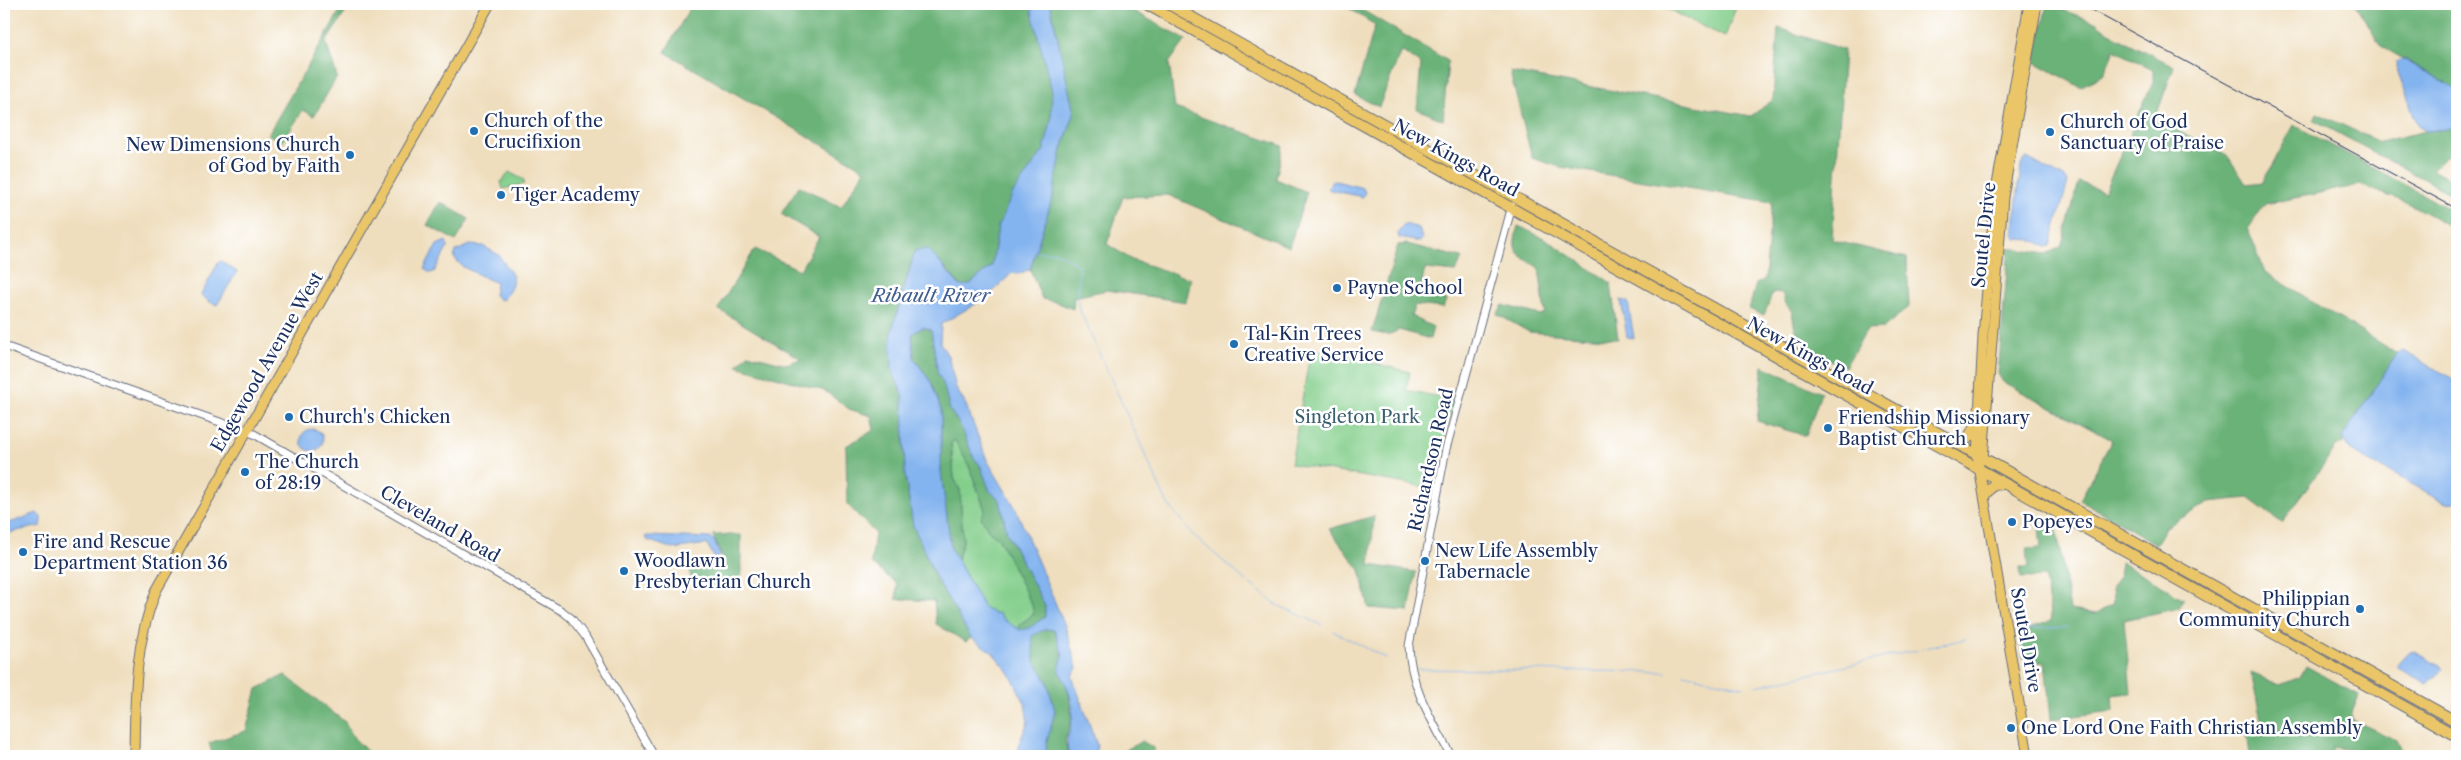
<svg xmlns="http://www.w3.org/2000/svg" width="2461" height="760" font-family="'Libre Caslon Text',serif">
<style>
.green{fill:#84cf8c;stroke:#507f75}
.forest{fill:#6bb278;stroke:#43706b}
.water{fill:#84b4ef;stroke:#5072a6;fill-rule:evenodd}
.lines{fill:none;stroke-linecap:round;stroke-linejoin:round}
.stream{stroke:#84b4ef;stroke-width:1}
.minor-casing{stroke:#656c7f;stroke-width:9}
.major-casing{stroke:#656c7f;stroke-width:11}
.highway-casing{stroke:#656c7f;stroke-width:12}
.minor{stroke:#fff;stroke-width:7}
.major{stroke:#ebc669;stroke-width:9}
.highway{stroke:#ebc669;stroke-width:10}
.rail{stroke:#1b2f5e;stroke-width:1}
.poi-dot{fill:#1f6fb2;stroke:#fff;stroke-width:2}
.labels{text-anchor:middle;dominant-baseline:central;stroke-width:5;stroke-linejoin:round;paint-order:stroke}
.poi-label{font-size:18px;fill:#1b2f5e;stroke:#fff;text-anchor:start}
.street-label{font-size:18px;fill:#1b2f5e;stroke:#fff}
.park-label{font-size:18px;fill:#3a5f6c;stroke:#fff}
.water-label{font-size:19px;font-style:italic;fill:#405e91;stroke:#fff}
</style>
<rect width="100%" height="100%" fill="#fff"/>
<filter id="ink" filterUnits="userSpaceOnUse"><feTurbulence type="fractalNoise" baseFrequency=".02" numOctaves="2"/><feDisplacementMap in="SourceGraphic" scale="10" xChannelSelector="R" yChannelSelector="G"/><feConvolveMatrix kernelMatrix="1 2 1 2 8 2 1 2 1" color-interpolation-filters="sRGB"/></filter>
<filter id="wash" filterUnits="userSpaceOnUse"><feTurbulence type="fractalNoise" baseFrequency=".0096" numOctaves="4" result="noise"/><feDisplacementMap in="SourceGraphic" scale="20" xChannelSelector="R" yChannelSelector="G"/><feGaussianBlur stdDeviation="1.12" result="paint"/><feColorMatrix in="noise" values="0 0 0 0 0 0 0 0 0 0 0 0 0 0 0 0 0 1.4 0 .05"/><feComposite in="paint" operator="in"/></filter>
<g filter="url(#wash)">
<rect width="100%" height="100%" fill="#efdebd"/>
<g class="green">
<polygon points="1656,4 1737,4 1725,37"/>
<polygon points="509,172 524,180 524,184 503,189 501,182"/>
<polygon points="1311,348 1410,372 1406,390 1454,400 1431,488 1291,464"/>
<polygon points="955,440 969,466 985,510 1032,605 1034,614 1019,625 1020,631 1004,620 999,613 995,614 984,608 957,559 963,542 960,490 954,478 951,443"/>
</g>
<g class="forest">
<polygon points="344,4 351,4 326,42 337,77 314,116 303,110 282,143 268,134"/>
<polygon points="692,4 1030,4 1052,91 1051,122 1044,150 1013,193 998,227 992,266 969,285 961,286 928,249 915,251 892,330 892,369 903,396 905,475 913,525 936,578 971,638 966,642 936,624 934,601 896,599 897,584 871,563 875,533 847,504 846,446 874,430 871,416 849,409 825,391 737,366 748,354 786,364 801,359 718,309 755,249 800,270 819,237 781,214 799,186 841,207 865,170 665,52"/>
<polygon points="1050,4 1121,4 1186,40 1169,63 1175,108 1283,146 1276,179 1307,192 1289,247 1168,195 1123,197 1107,244 1132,260 1191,279 1186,302 1107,290 1074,297 1073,309 1056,302 1042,299 1030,269 1052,199 1062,149 1074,114"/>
<polygon points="1342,4 1352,4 1448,61 1443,120 1417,109 1421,64 1401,51 1379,107 1355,95 1375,25"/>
<polygon points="2047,4 2097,23 2116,37 2174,66 2155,119 2227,155 2246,184 2263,182 2294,125 2457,213 2457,230 2408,203 2360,185 2265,204 2248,229 2265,272 2397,354 2343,436 2344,443 2336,447 2282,523 2248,498 2209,502 2166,527 2156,544 2080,500 2112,440 2003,382 1998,374 2009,248 2046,254 2061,247 2079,182 2104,192 2153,82 2153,69 2114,50 2104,74 2080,87 2035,62"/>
<polygon points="2355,4 2457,4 2457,90 2381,46"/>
<polygon points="1778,28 1844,50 1832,240 1907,258 1909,307 1883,328 1867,329 1845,367 1812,351 1795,329 1792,312 1786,304 1782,293 1773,292 1764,315 1749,309 1756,284 1765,279 1772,202 1560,167 1532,158 1510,72 1751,116 1773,100"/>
<polygon points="2317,113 2379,142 2426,131 2457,128 2457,153 2446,156 2432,170 2457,183 2457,197 2314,120"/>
<polygon points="440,202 469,219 456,241 427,225"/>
<path d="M1518,226L1546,239L1611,283L1618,339L1529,332L1497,314L1503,305L1540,315L1545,313L1539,268C1517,253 1510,254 1518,226Z"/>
<polygon points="1407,244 1462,258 1456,272 1425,269 1420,290 1446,300 1443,308 1415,305 1411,316 1433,327 1430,339 1399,330 1388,335 1372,332 1398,245"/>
<polygon points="923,327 931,330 938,375 943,383 950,410 960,425 974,458 980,465 990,491 1000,500 1007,533 1045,606 1045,617 1029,628 1020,631 1019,625 1034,614 1032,605 998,537 991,534 981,518 985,510 969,466 955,440 951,443 954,478 960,490 963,542 957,559 951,549 941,472 941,410 931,382 914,358 912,334"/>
<polygon points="1763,366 1821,393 1806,436 1757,421"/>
<polygon points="1374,516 1370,565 1416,572 1409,611 1369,608 1360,570 1329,529"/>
<polygon points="2038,516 2056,525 2070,610 2096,614 2113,604 2112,586 2119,577 2121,562 2184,599 2179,608 2124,620 2131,693 2112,695 2113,711 2051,719 2045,662 2024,663 2019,632 2051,621 2045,577 2021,578 2020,568 2028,568 2026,549 2041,548"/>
<polygon points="713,535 741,535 741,580 707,586 691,580 689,566 718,561 722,557"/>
<polygon points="1046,629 1054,630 1063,655 1059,671 1068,686 1072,718 1065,741 1069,756 1047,756 1046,744 1055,711 1047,681 1034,660 1032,635"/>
<polygon points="2306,666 2359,695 2351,715 2353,720 2396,740 2402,753 2407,756 2356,756 2351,750 2332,747 2337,756 2250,756 2247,730 2257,726 2261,720 2251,673 2280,685 2300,677"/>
<polygon points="285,675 345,722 354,738 367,751 366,756 213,756 209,743 246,731 257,689"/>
<polygon points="1142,741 1155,749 1149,756 1115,756"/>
</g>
<g class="water">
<path d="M1030,4H1050L1074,114L1062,149L1052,199L1030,269L1019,274L1012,273L986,298L941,324L940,343L948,356L956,388L966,405L987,460L1015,507L1065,626L1077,668L1072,676L1097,745L1095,756H1069C1064,734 1070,737 1072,719C1074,702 1067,684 1059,671L1063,655L1054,630L1046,629L1032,636L1034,660L1047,681L1055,711L1046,744L1047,756H1018V746L1028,722L1025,703L1009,672L992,652L971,638L936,578L913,525L905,475L903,396L892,369L891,348L892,330L915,251L928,249L960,286L969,285L992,266L998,227L1013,193L1044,150L1051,122L1052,91ZM923,327L931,330L938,375L943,383L950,410L960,425L974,458L980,465L990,491L1000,500L1007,533L1045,606V617L1029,628L1020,630L1004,620L998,613L995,614L984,608L951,549L941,472V410L931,382L914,358L912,334Z"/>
<polygon points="2402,59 2457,90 2457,128 2426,131 2418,126 2396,67 2397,62"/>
<polygon points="2027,158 2066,179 2068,182 2050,246 2046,247 2034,240 2016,239 2013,236 2021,166 2023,161"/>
<polygon points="1332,180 1363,188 1365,192 1363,197 1330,190 1328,188"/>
<polygon points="1404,224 1419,228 1422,239 1420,242 1399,238 1398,233"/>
<polygon points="446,241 448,247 434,272 430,273 424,269 437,245"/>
<path d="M470,245L483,246L499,255C511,277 521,274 504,299L500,300L494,295L496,283L463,267L454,258L456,251Z"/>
<polygon points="221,261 237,272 217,305 210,302 201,295 218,263"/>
<polygon points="1621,300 1628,302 1634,338 1627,337"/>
<path d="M2403,351L2457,381V501C2450,504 2446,502 2439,499L2348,449L2343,436L2397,354Z"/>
<circle cx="312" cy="440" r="11"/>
<polygon points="37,513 41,517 41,526 12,532 4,540 4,525"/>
<polygon points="647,536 710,538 714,540 720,556 715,559 707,544 673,549 647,540 645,537"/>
<polygon points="2414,651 2440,665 2442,669 2428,684 2396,667 2410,652"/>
</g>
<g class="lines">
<g class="stream">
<polyline points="1036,252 1056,252 1079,266 1078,306 1167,503 1193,535 1245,580 1277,605 1322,625"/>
<polyline points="2017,629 2068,627"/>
<polyline points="1333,631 1386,658"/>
<polyline points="1417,669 1666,672"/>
<polyline points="1683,674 1744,687"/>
<polyline points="1757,686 1966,639"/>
</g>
</g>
</g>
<g filter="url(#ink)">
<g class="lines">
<g class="minor-casing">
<g id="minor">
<polyline points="4,346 254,434 562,611 571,618 585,636 654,756"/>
<path d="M1451,756C1432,720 1410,687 1409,646L1446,449L1512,206"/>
</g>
</g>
<g class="major-casing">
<g id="major">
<polyline points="1983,459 2003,197 2037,4"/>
<path d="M134,756C135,698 134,646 156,591L490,4"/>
<polyline points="2028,756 1977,455 1983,336 1995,196 2029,4"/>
</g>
</g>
<g class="highway-casing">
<g id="highway">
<polyline points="1146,4 2457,736"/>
<polyline points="1168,4 2457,722"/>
<polyline points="1953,441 1967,439 1979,422"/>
<polyline points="1985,495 1993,485 2003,484"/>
</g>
</g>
<use href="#minor" class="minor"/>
<use href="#major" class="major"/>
<use href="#highway" class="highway"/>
<polyline class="rail" points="2080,4 2457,209"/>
</g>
</g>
<g class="poi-dot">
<circle cx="474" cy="131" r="5"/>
<circle cx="2050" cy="132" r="5"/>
<circle cx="350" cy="155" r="5"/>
<circle cx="501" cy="195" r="5"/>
<circle cx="1337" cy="288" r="5"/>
<circle cx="1234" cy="344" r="5"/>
<circle cx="289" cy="417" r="5"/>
<circle cx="1828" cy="428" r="5"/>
<circle cx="245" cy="472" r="5"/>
<circle cx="2012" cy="522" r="5"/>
<circle cx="23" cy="552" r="5"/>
<circle cx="1425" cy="561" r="5"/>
<circle cx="624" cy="571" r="5"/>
<circle cx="2360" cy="609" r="5"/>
<circle cx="2011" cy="728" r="5"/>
</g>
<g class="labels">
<g class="poi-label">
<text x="484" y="121">Church of the<tspan x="484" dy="21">Crucifixion</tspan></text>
<text x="2060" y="122">Church of God<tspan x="2060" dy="21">Sanctuary of Praise</tspan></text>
<text x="340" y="145" text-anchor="end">New Dimensions Church<tspan x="340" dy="21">of God by Faith</tspan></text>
<text x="511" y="195">Tiger Academy</text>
<text x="1347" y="288">Payne School</text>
<text x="1244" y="334">Tal-Kin Trees<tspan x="1244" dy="21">Creative Service</tspan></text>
<text x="299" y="417">Church's Chicken</text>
<text x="1838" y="418">Friendship Missionary<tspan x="1838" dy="21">Baptist Church</tspan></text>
<text x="255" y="462">The Church<tspan x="255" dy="21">of 28:19</tspan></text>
<text x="2022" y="522">Popeyes</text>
<text x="33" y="542">Fire and Rescue<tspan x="33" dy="21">Department Station 36</tspan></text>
<text x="1435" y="551">New Life Assembly<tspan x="1435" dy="21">Tabernacle</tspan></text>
<text x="634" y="561">Woodlawn<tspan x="634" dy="21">Presbyterian Church</tspan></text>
<text x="2350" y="599" text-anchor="end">Philippian<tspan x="2350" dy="21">Community Church</tspan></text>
<text x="2021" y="728">One Lord One Faith Christian Assembly</text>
</g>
<g class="street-label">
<text transform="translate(1456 158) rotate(29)">New Kings Road</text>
<text transform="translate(1984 235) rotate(-84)">Soutel Drive</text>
<text transform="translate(1810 356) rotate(29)">New Kings Road</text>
<text transform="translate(267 362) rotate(-60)">Edgewood Avenue West</text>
<text transform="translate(1431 460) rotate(-77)">Richardson Road</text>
<text transform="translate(440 524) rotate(30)">Cleveland Road</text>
<text transform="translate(2026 640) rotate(80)">Soutel Drive</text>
</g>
<g class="park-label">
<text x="1357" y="417">Singleton Park</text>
</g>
<g class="water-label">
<text x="931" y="295">Ribault River</text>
</g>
</g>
<rect width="2461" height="760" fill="none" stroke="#fff" stroke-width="20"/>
</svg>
